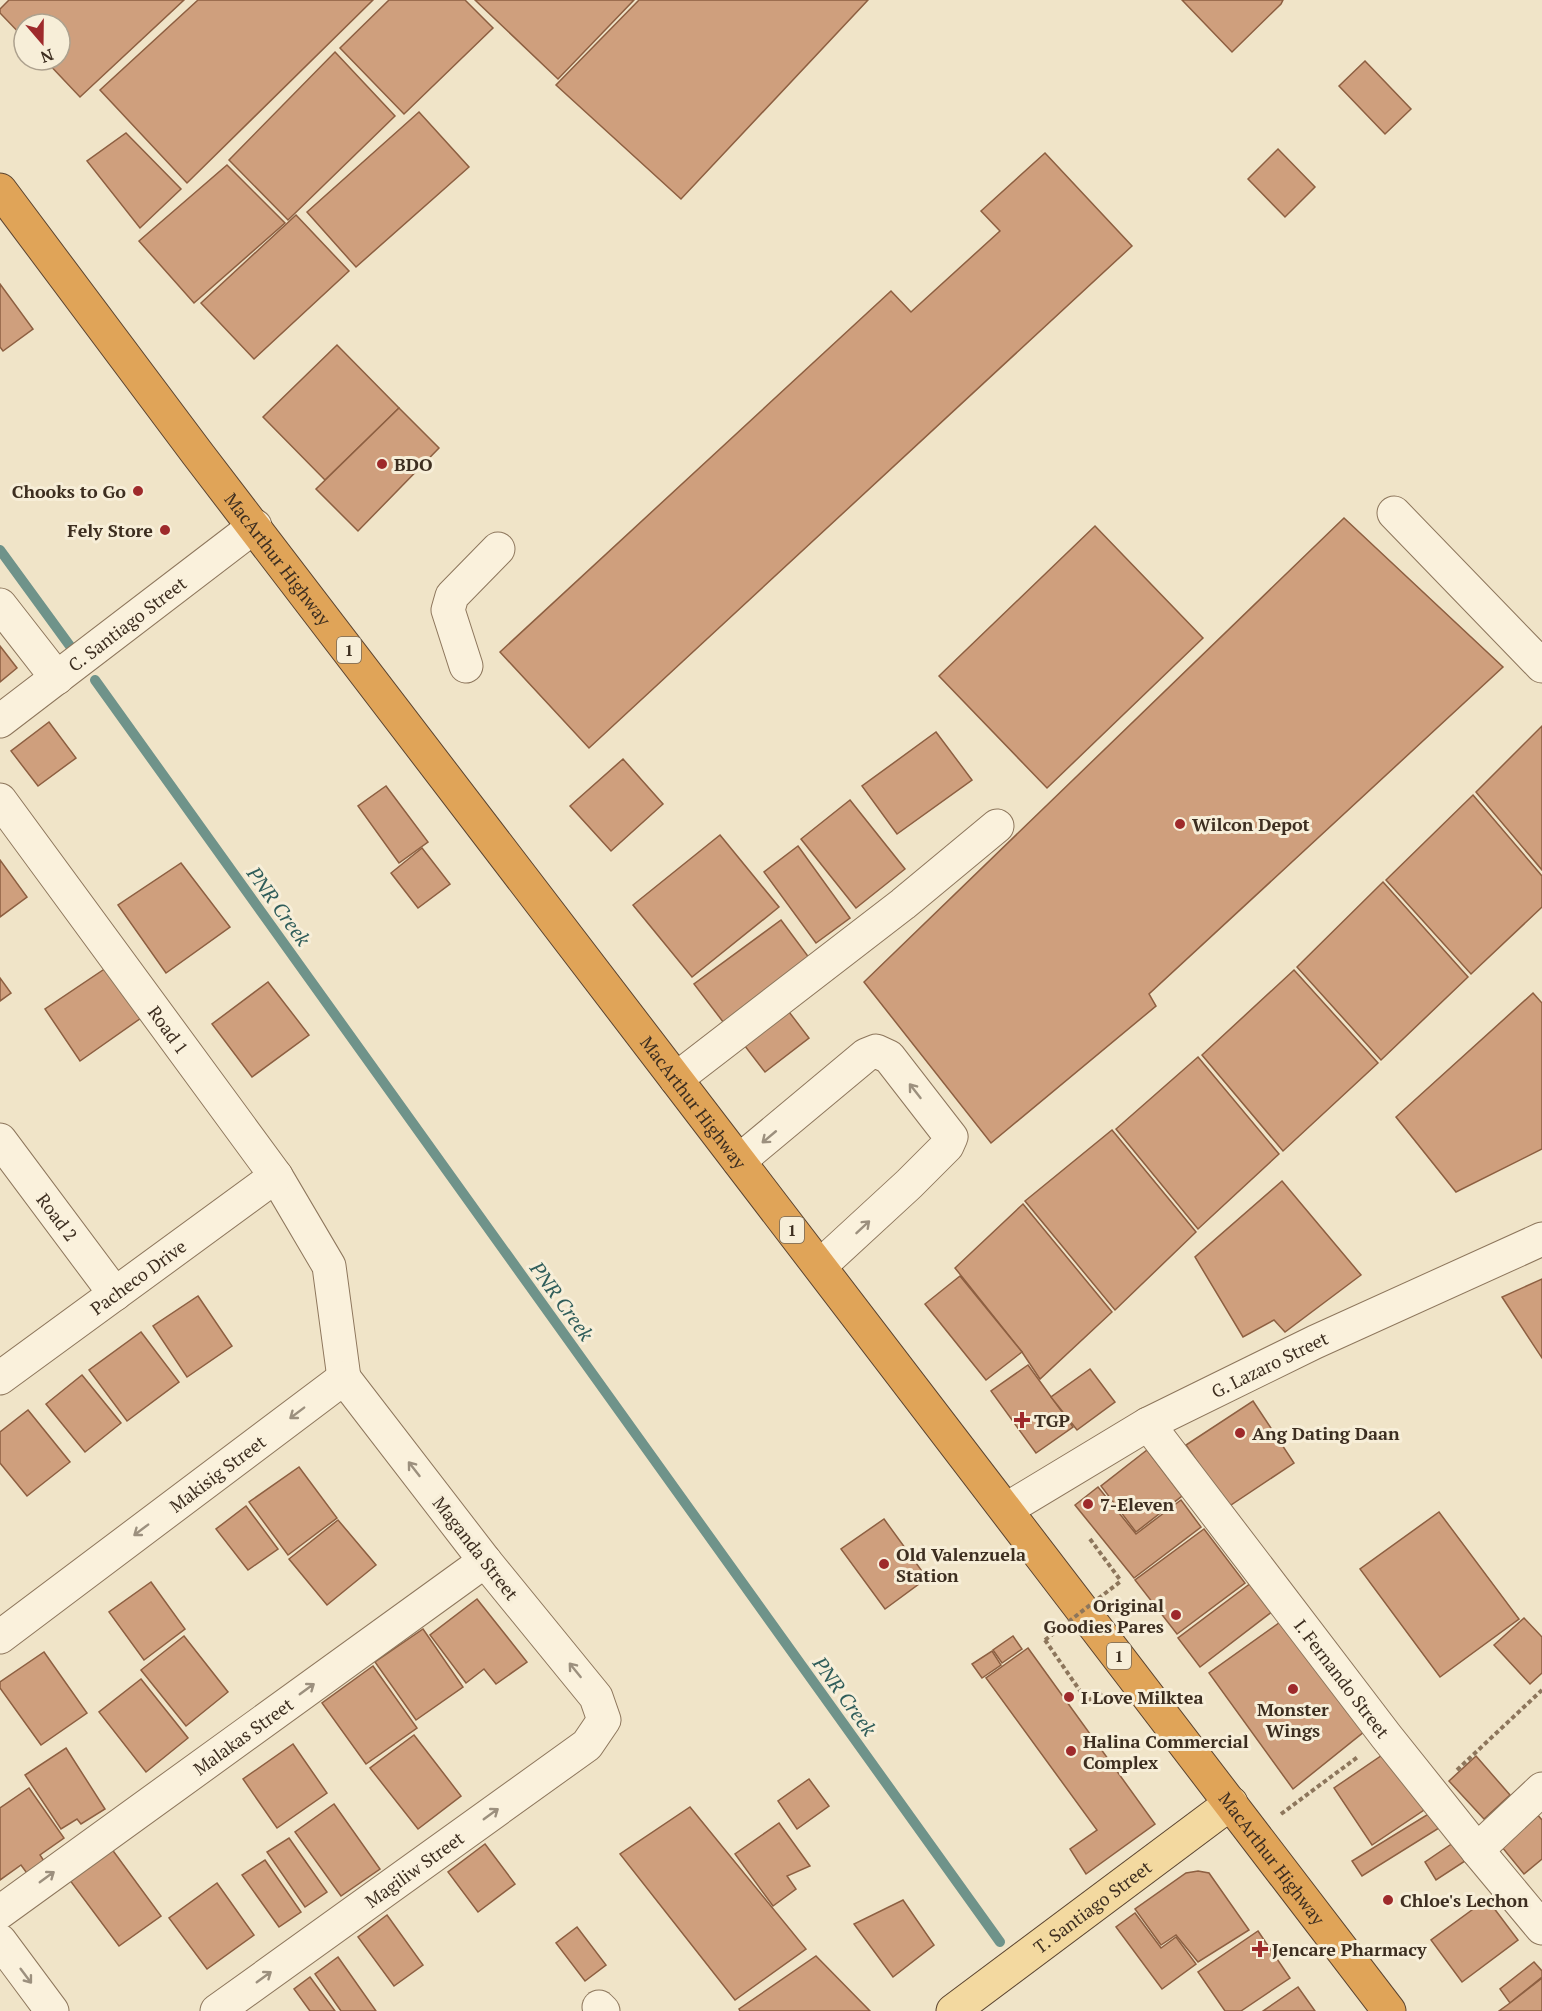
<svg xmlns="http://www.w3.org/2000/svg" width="1542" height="2011" font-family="'PT Serif',serif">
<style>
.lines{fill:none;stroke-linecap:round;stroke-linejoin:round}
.stream{stroke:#6f938a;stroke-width:10}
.building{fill:#cf9f7d;stroke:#8d5f41;stroke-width:1.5}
.minor-casing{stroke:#8d765c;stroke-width:35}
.major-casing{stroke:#5b4430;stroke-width:35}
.highway-casing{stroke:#5b4430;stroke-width:35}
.path{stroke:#8d765c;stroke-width:4;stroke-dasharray:4.5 3;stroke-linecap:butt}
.minor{stroke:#faf1dc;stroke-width:33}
.major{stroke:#f3d9a0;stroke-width:33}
.highway{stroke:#e0a458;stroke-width:33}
.path-bridge{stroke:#8d765c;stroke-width:4;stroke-dasharray:4.5 3;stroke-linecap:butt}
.oneway{stroke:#9c907e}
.poi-dot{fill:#9e2a2b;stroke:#f7eed8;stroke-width:2}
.labels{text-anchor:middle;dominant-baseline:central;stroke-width:6;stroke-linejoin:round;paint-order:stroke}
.shield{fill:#f7eed8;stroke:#756857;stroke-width:1.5}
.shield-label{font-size:16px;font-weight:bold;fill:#3d2e20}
.poi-label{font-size:18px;font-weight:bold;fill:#3d2e20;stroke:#f7eed8;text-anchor:start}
.street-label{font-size:18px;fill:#3d2e20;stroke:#f7eed8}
.water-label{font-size:20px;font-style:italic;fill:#2f5d5a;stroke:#f7eed8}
</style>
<rect width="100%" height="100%" fill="#f0e4c8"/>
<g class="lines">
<g class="stream">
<polyline points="0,550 70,646"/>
<polyline points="95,680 1000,1942"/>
</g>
</g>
<g class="building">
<polygon points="9,0 184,0 80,97 45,60 60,60 60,24 24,24 24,38 0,13 0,9"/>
<polygon points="198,0 373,0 187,183 100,90"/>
<polygon points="389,0 465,0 493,28 404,114 340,48"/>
<polygon points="475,0 634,0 558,79"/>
<polygon points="639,0 868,0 681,199 556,85"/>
<polygon points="1182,0 1283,0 1281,4 1232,52"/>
<polygon points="335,52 395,116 288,220 229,160"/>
<polygon points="1365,61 1411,109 1385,134 1339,86"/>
<polygon points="419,112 469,167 356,267 307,212"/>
<polygon points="126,133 181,189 140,228 87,161"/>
<polygon points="1278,149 1315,187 1285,217 1248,179"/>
<polygon points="1045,153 1132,246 589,748 500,652 891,291 911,312 1000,231 981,211"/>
<polygon points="227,165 285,223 194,303 139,241"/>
<polygon points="296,215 349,271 254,359 201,303"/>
<polygon points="0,284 33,329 3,351 0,347"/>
<polygon points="337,345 399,408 325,480 263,417"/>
<polygon points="399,408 439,448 358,531 316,489"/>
<polygon points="1344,518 1503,667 1149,994 1156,1006 991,1143 864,982"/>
<polygon points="1095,526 1203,638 1047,788 939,676"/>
<polygon points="0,646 17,668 0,682"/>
<polygon points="49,722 76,758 38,786 11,751"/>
<polygon points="1542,726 1542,870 1476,792"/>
<polygon points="936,732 972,780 897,834 862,786"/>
<polygon points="623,759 663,804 611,851 570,806"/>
<polygon points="386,786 428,842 399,863 358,806"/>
<polygon points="1473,795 1542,876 1542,907 1471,974 1386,880"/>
<polygon points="850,800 905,869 856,908 801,839"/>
<polygon points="720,835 779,907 692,977 633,905"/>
<polygon points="798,846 850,918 816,943 764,872"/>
<polygon points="422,848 450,884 418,908 391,873"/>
<polygon points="0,860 27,897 0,917"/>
<polygon points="181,863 230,927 166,973 118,905"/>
<polygon points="1383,882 1468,977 1381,1060 1297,967"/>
<polygon points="781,920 813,963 727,1027 694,984"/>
<polygon points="106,968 141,1018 80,1061 45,1009"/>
<polygon points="1294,970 1378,1063 1283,1151 1202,1055"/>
<polygon points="0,978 11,993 0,1001"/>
<polygon points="268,982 309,1035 252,1077 212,1024"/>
<polygon points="1533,993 1542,1003 1542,1149 1456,1192 1396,1117"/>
<polygon points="786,1008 809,1038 765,1072 741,1041"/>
<polygon points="1198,1057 1279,1154 1198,1229 1116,1129"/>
<polygon points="1112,1130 1196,1232 1115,1310 1025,1201"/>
<polygon points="1282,1181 1361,1275 1285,1332 1274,1320 1243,1337 1195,1257"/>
<polygon points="1023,1204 1112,1312 1040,1379 1022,1352 955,1268"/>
<polygon points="960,1276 1022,1352 986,1380 925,1304"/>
<polygon points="1542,1279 1542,1358 1502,1297"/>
<polygon points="198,1296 232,1346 187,1377 153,1326"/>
<polygon points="141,1332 179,1382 127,1421 89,1370"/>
<polygon points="1028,1365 1073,1427 1036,1453 991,1391"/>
<polygon points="1090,1369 1115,1402 1077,1430 1051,1397"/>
<polygon points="82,1375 121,1423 85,1452 46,1404"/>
<polygon points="1253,1401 1294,1463 1228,1507 1186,1445"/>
<polygon points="28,1410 70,1462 27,1496 0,1463 0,1432"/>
<polygon points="1147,1450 1182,1496 1136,1532 1101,1486"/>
<polygon points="299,1467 337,1518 288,1555 249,1502"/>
<polygon points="1098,1487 1136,1534 1181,1500 1201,1527 1134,1578 1075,1505"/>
<polygon points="246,1506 278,1549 248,1570 216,1529"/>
<polygon points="1439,1512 1519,1619 1440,1677 1360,1569"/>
<polygon points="884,1519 927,1578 885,1609 841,1549"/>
<polygon points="338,1520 376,1565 327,1605 289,1559"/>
<polygon points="1204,1529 1245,1583 1177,1634 1135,1580"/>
<polygon points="151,1582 185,1629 144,1660 109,1612"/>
<polygon points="1251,1583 1273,1611 1200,1667 1178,1638"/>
<polygon points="477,1599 527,1662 496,1684 484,1669 466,1683 430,1635"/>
<polygon points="1524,1618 1542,1637 1542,1673 1530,1684 1494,1645"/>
<polygon points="1283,1620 1365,1731 1293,1789 1209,1673"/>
<polygon points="423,1629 463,1687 416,1720 375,1662"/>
<polygon points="184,1636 228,1692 186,1726 141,1670"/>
<polygon points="1013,1636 1022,1649 1002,1663 993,1650"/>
<polygon points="1028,1648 1155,1824 1086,1874 1070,1849 1097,1830 986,1678"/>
<polygon points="992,1651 1001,1665 982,1678 972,1664"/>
<polygon points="44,1652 87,1713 41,1745 0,1688 0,1682"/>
<polygon points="373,1666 417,1728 366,1764 322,1703"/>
<polygon points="141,1679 188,1738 146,1772 99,1712"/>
<polygon points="414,1735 461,1796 418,1829 370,1768"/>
<polygon points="293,1744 327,1793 277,1828 243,1779"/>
<polygon points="66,1748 105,1809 81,1824 77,1819 61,1829 25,1775"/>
<polygon points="1391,1749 1430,1806 1372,1845 1334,1788"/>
<polygon points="1476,1756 1510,1795 1484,1819 1449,1781"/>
<polygon points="809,1779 829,1806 797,1829 778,1801"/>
<polygon points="29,1788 64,1838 40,1855 46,1864 29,1876 21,1865 0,1880 0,1808"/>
<polygon points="334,1804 380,1869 341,1896 295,1832"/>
<polygon points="690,1807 806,1949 735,2000 620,1854"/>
<polygon points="1535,1812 1542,1820 1542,1859 1524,1874 1497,1841"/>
<polygon points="1430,1813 1439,1828 1362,1876 1352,1861"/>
<polygon points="779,1823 810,1866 787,1876 796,1889 773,1906 735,1854"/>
<polygon points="289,1838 327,1892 305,1907 267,1852"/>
<polygon points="1453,1843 1465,1861 1436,1880 1425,1862"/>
<polygon points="485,1844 515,1884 478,1912 448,1872"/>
<polygon points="111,1848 161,1916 119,1946 69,1879"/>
<polygon points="265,1860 301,1912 279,1927 242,1875"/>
<polygon points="1198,1871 1209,1873 1249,1930 1198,1962 1176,1935 1161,1945 1135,1909 1186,1873"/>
<polygon points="217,1883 254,1935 207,1969 169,1918"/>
<polygon points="1487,1899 1518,1940 1462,1982 1431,1940"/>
<polygon points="903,1900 934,1945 893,1977 854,1924"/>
<polygon points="1135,1913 1161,1948 1176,1937 1196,1964 1162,1989 1116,1927"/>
<polygon points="387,1915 423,1965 394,1986 358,1937"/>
<polygon points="577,1927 606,1965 585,1981 556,1943"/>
<polygon points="1258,1931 1290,1978 1241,2011 1225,2011 1198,1972"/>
<polygon points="816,1956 870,2011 740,2011 739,2009"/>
<polygon points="338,1957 376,2011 341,2011 315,1974"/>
<polygon points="1534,1962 1542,1971 1542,1977 1510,2003 1500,1989"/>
<polygon points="310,1977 335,2011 310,2011 294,1989"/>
<polygon points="1542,1978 1542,2011 1499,2011 1510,2003"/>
<polygon points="1298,1987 1315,2011 1263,2011"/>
</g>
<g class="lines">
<g class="minor-casing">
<g id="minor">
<polyline points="1394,513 1542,666"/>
<polyline points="0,605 57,678"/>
<polyline points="466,666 448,610 452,596 498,549"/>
<path id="s1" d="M0,721L255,526"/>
<path id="s2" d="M0,800L276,1176L329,1266L344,1378"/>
<polyline points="676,1079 903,904 997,826"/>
<path id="s3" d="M0,1140L115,1294"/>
<polyline points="739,1161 866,1055 876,1051 889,1057 951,1137 947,1146 909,1184 820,1266"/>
<path id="s4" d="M0,1378L276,1176"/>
<path id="s5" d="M1148,1424L1386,1736L1477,1850L1542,1928"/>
<path id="s6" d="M1007,1509L1148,1424L1315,1342L1542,1239"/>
<path id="s7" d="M0,1637L344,1378"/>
<polyline points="1477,1850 1542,1789"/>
<path id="s8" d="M0,1912L485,1561"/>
<polyline points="0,1941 52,2011"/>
<polyline points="599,2007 603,2011"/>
<path id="s9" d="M217,2011L587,1745L604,1720L596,1697L485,1561L344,1378"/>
</g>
</g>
<g class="major-casing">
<g id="major">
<path id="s10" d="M953,2011L1231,1803"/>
</g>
</g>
<g class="highway-casing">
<g id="highway">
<path id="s11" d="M0,190L197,453L1389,2011"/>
</g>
</g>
<g class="path">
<polyline points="1090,1539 1121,1581"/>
<polyline points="1045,1640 1087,1701 1102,1693"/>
<polyline points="1457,1770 1542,1690"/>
<polyline points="1281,1814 1359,1756"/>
</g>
<use href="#minor" class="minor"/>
<use href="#major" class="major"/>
<use href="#highway" class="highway"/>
<polyline class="path-bridge" points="1045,1640 1121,1581"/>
</g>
<defs><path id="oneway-shaft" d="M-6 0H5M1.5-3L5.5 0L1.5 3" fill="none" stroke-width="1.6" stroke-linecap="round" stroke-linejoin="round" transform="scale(1.5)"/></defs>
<g class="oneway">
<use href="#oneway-shaft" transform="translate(915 1091) rotate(-128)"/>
<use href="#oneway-shaft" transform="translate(769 1137) rotate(140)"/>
<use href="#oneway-shaft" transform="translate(863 1227) rotate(-43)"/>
<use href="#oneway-shaft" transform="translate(297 1413) rotate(143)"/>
<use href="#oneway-shaft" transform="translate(414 1469) rotate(-128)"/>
<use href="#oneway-shaft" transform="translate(141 1530) rotate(143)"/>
<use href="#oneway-shaft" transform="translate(575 1670) rotate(-129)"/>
<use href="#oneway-shaft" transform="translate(307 1689) rotate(-36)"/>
<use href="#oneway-shaft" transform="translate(491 1814) rotate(-36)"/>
<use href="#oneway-shaft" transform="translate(47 1877) rotate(-36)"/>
<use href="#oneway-shaft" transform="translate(26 1976) rotate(53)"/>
<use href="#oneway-shaft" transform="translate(264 1977) rotate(-36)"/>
</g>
<g class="poi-dot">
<circle cx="382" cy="464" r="6"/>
<circle cx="138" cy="491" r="6"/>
<circle cx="165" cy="530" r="6"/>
<circle cx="1180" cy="824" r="6"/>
<path d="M1019 1411h6v6h6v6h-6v6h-6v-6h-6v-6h6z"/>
<circle cx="1240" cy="1433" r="6"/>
<circle cx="1088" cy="1504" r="6"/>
<circle cx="884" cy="1564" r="6"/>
<circle cx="1176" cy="1615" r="6"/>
<circle cx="1293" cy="1689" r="6"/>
<circle cx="1069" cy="1697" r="6"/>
<circle cx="1071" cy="1751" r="6"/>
<circle cx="1388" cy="1900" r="6"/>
<path d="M1257 1940h6v6h6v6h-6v6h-6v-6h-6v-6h6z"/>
</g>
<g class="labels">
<g class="shield">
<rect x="337" y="637" width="24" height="26" rx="4.5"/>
<rect x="780" y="1217" width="24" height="26" rx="4.5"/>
<rect x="1107" y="1643" width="24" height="26" rx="4.5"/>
</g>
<g class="shield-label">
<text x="349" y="650">1</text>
<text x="792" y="1230">1</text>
<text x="1119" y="1656">1</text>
</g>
<g class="poi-label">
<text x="394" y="464">BDO</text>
<text x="126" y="491" text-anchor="end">Chooks to Go</text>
<text x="153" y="530" text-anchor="end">Fely Store</text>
<text x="1192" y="824">Wilcon Depot</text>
<text x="1034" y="1420">TGP</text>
<text x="1252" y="1433">Ang Dating Daan</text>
<text x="1100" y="1504">7-Eleven</text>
<text x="896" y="1554">Old Valenzuela<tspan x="896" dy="21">Station</tspan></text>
<text x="1164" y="1605" text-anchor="end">Original<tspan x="1164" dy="21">Goodies Pares</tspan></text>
<text x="1081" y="1697">I Love Milktea</text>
<text x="1293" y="1709" text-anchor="middle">Monster<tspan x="1293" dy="21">Wings</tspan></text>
<text x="1083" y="1741">Halina Commercial<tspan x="1083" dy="21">Complex</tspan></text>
<text x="1400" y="1900">Chloe's Lechon</text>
<text x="1272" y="1949">Jencare Pharmacy</text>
</g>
<g class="street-label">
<text stroke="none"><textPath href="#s11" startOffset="462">MacArthur Highway</textPath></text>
<text stroke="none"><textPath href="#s1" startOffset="160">C. Santiago Street</textPath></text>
<text stroke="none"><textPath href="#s2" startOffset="285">Road 1</textPath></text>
<text stroke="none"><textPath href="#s11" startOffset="1146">MacArthur Highway</textPath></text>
<text stroke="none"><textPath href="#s3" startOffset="96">Road 2</textPath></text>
<text stroke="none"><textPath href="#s4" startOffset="171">Pacheco Drive</textPath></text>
<text stroke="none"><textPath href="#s6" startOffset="300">G. Lazaro Street</textPath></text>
<text stroke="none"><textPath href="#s7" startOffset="272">Makisig Street</textPath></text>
<text transform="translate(476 1548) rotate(52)">Maganda Street</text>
<text stroke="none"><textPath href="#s5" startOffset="320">I. Fernando Street</textPath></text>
<text stroke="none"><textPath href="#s8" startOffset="300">Malakas Street</textPath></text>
<text stroke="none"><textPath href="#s11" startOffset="2098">MacArthur Highway</textPath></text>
<text stroke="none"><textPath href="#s9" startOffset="243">Magiliw Street</textPath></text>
<text stroke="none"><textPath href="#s10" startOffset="174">T. Santiago Street</textPath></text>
</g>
<g class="water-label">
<text transform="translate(279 906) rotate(54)">PNR Creek</text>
<text transform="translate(562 1301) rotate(54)">PNR Creek</text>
<text transform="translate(845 1696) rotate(54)">PNR Creek</text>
</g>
</g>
<g transform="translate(42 42) rotate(160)"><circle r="28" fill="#f7eed8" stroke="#ada18e" stroke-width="1.5"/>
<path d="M0-4.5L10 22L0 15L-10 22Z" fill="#9e2a2b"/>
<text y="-9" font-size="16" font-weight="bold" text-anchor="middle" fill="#3d2e20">N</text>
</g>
</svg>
